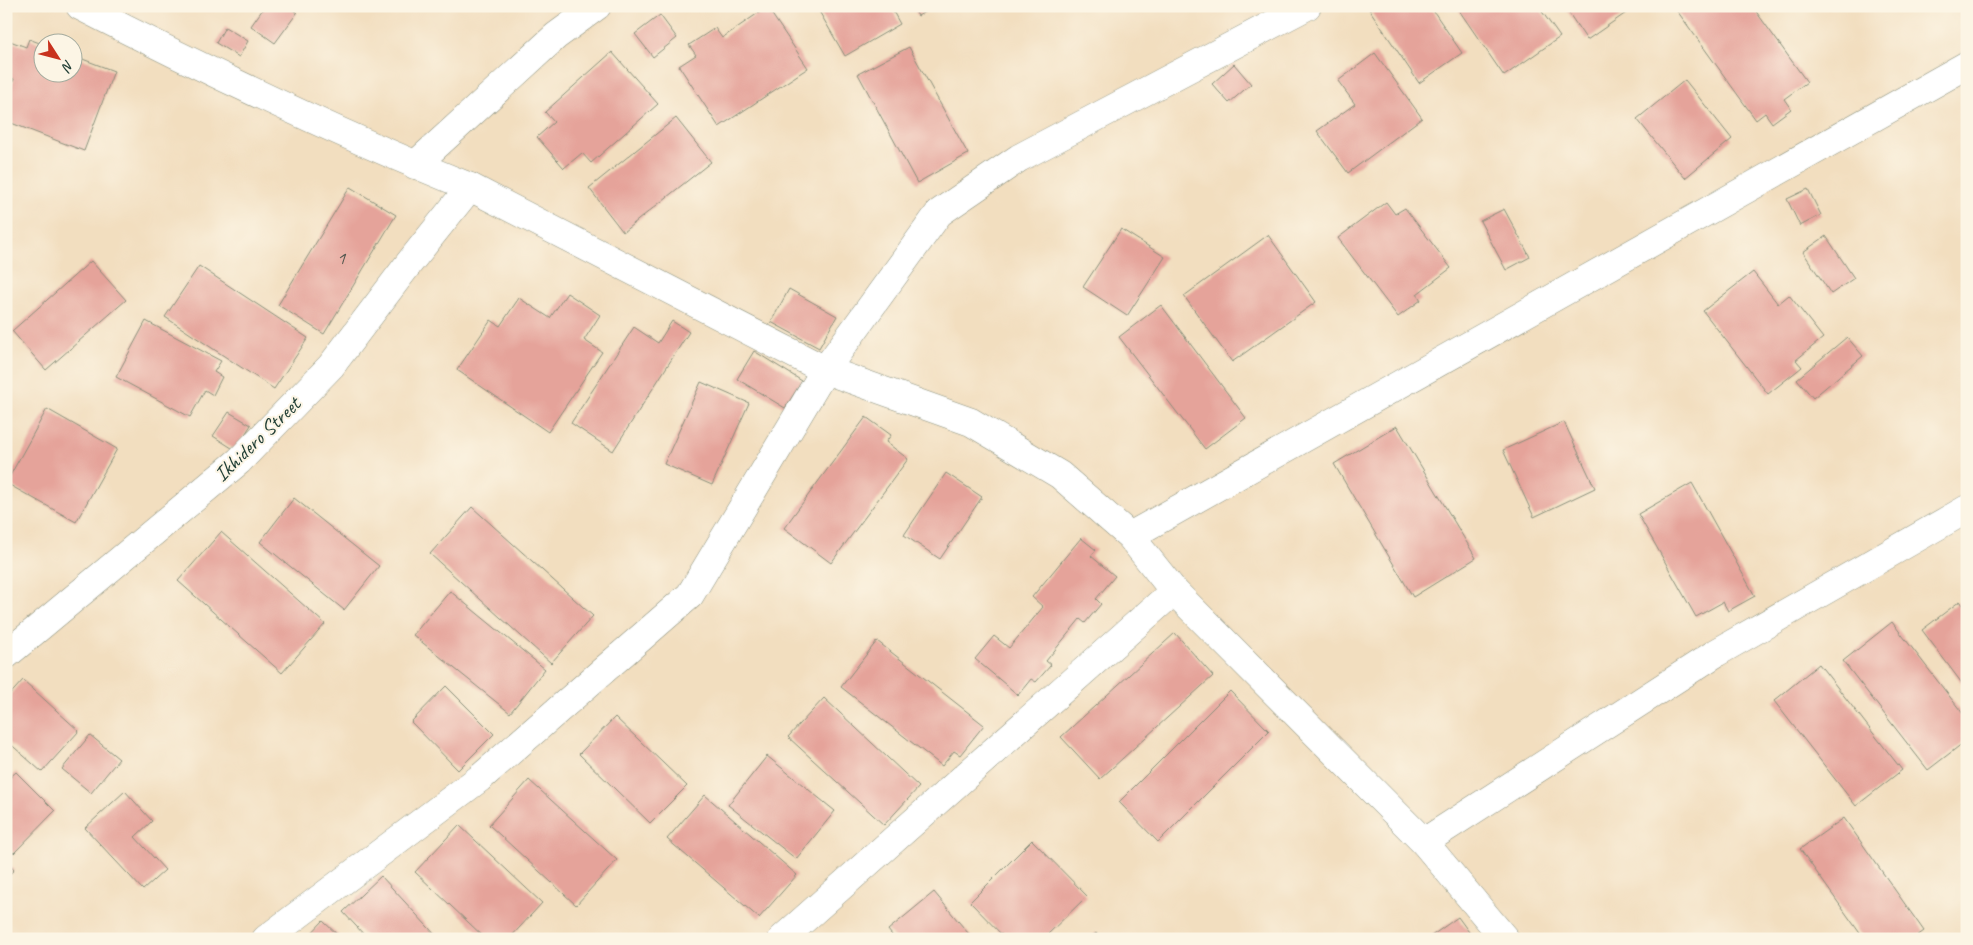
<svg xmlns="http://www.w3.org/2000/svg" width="1973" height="945" font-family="Caveat,sans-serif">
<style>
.building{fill:#e5a39a}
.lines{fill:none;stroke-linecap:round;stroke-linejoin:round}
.minor-casing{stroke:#888e7a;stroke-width:29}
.minor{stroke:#fff;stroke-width:28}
.labels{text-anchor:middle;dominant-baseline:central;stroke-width:4;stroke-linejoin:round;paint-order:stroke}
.number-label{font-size:19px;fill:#50564e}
.street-label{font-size:21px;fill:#1f3d34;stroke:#fcf5e5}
</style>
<rect width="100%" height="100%" fill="#fcf5e5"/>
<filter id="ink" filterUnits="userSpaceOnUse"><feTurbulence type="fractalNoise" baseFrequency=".02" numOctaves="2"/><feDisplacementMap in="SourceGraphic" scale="10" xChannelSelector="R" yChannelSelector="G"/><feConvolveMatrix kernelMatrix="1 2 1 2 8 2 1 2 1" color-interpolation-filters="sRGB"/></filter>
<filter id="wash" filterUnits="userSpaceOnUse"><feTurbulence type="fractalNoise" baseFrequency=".0096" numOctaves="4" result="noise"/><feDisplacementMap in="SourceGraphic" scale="20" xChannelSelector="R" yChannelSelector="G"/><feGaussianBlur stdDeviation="1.12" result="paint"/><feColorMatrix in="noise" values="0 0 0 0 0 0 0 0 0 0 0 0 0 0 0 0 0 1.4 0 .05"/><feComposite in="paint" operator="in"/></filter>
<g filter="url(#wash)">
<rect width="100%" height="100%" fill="#f2debf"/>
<g id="blocks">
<g class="building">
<polygon points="265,6 288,6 297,13 275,43 251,26"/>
<polygon points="816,6 890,6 900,24 845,56"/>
<polygon points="912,6 934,6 918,16"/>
<polygon points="1367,6 1430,6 1462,53 1419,83"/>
<polygon points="1456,6 1538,6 1560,37 1504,76"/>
<polygon points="1564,6 1636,6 1587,40"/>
<polygon points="1678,6 1752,6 1807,82 1784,99 1791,109 1772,123 1765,113 1756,120 1675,8"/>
<polygon points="767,7 808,68 719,127 679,66 696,55 689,45 715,28 722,38"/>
<polygon points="660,15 677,38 653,57 635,34"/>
<polygon points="225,27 248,41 239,57 216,43"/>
<polygon points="29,39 42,44 42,72 72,72 72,55 114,71 84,151 6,121 6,99 14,79 6,75 6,49 10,41 26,47"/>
<polygon points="909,47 968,154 917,183 858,74"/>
<polygon points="612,52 658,104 591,163 582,153 564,168 537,137 554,122 545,112"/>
<polygon points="1375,53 1422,118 1348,173 1317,131 1355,104 1338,81"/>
<polygon points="1234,64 1251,84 1229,103 1212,84"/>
<polygon points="1685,80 1732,139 1685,178 1637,119"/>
<polygon points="676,118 711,162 623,232 589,188"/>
<polygon points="350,187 396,215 324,334 278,305"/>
<polygon points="1808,189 1821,215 1800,226 1787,199"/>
<polygon points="1386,202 1395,214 1405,208 1451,268 1417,294 1421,300 1398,317 1338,238"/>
<polygon points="1504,209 1530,257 1506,270 1480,221"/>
<polygon points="1121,229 1165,257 1127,316 1083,287"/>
<polygon points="1268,235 1316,302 1232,362 1184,296"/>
<polygon points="1826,236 1854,278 1831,294 1803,252"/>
<polygon points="91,261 126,300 46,370 12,331"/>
<polygon points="199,266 308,338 274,389 165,317"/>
<polygon points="1753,272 1778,304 1789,295 1823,338 1796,360 1802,367 1768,394 1703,311"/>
<polygon points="789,289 837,316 819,348 771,322"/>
<polygon points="567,293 600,315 584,340 602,352 548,432 457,370 491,320 500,326 519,298 550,318"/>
<polygon points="1161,305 1246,418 1205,449 1119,337"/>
<polygon points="146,321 221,361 214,372 222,377 213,395 205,390 190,417 116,377"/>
<polygon points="672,321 689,332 613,451 571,423 634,327 658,343"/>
<polygon points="1847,337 1863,356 1813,398 1797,379"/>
<polygon points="754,351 802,381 785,408 737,379"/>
<polygon points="701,382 749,403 712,485 664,464"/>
<polygon points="47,409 117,449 76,522 6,483"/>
<polygon points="229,412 251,425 235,450 213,436"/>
<polygon points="866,417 891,435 886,442 908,459 831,563 784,528"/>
<polygon points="1564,422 1595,488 1534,517 1503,450"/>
<polygon points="1397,426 1476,558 1413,597 1334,464"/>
<polygon points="946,473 982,497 940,559 904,535"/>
<polygon points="1692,483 1755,596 1728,611 1723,602 1696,617 1638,514"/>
<polygon points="294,498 379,566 344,610 260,542"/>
<polygon points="472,507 593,616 551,663 430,554"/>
<polygon points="221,532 325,624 282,673 178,581"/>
<polygon points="1081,538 1096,550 1091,556 1115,576 1096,599 1101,604 1085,623 1080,619 1046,661 1051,665 1036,682 1031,679 1018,695 975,659 994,636 1009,648 1043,607 1032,597"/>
<polygon points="450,591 545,669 510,713 413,635"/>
<polygon points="1960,601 1967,610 1967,690 1922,630"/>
<polygon points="1892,622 1967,719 1967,740 1928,770 1843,661"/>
<polygon points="1175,633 1213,676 1100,779 1061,737"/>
<polygon points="877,641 984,725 960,755 954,751 942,766 841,687"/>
<polygon points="1819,664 1902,770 1856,806 1774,701"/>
<polygon points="23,680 79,731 42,772 6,740 6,699"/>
<polygon points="446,686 494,734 458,770 411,722"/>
<polygon points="1230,691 1269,731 1158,842 1119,802"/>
<polygon points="824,698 919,787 884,825 788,737"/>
<polygon points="615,717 687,786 650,823 579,754"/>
<polygon points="90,735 119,759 91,793 62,769"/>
<polygon points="767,756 835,811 796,859 728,805"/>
<polygon points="16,772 55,811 14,853 6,846 6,781"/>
<polygon points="529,780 617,860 576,905 489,825"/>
<polygon points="125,791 152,821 135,837 165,870 143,890 85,828"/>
<polygon points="705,795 797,875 759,918 667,839"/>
<polygon points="1844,818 1924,931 1913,939 1864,939 1800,849"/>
<polygon points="459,825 542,903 509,939 486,939 415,872"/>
<polygon points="1032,840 1087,896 1043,939 1006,939 970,902"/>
<polygon points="6,861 14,870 6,877"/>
<polygon points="381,876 439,939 368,939 343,912"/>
<polygon points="934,892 973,939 895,939 888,930"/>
<polygon points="1458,917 1474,939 1427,939"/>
<polygon points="323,921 342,939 306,939"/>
<polygon points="1096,933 1101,939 1089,939"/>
</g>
</g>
</g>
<g filter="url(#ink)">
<use href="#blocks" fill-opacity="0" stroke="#888e7a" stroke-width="1"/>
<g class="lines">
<g class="minor-casing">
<g id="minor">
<path d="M80,6C207,71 338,134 470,187L825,370L971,422L1060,475L1130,536L1174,591L1424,842L1505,939"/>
<polyline points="415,165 556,36 597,6"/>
<polyline points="1130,536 1967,65"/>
<polyline points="6,655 239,461 331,366 410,262 470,187"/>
<polyline points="1424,842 1716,653 1967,509"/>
<polyline points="266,939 480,778 690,595 825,370 939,213 1019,158 1307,6"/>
<polyline points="782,939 1174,591"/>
</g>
</g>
<use href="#minor" class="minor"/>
</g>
</g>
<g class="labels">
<g class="number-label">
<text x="341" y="258">1</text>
</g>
<g class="street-label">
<text transform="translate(257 439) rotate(-44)">Ikhidero Street</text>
</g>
</g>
<rect width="1973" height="945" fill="none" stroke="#fcf5e5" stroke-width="25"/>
<g transform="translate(58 58) rotate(126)"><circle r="24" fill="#fcf5e5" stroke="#a4ab9e"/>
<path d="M0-4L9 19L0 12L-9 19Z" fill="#c8321e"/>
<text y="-8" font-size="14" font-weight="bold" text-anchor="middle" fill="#1f3d34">N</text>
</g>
</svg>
